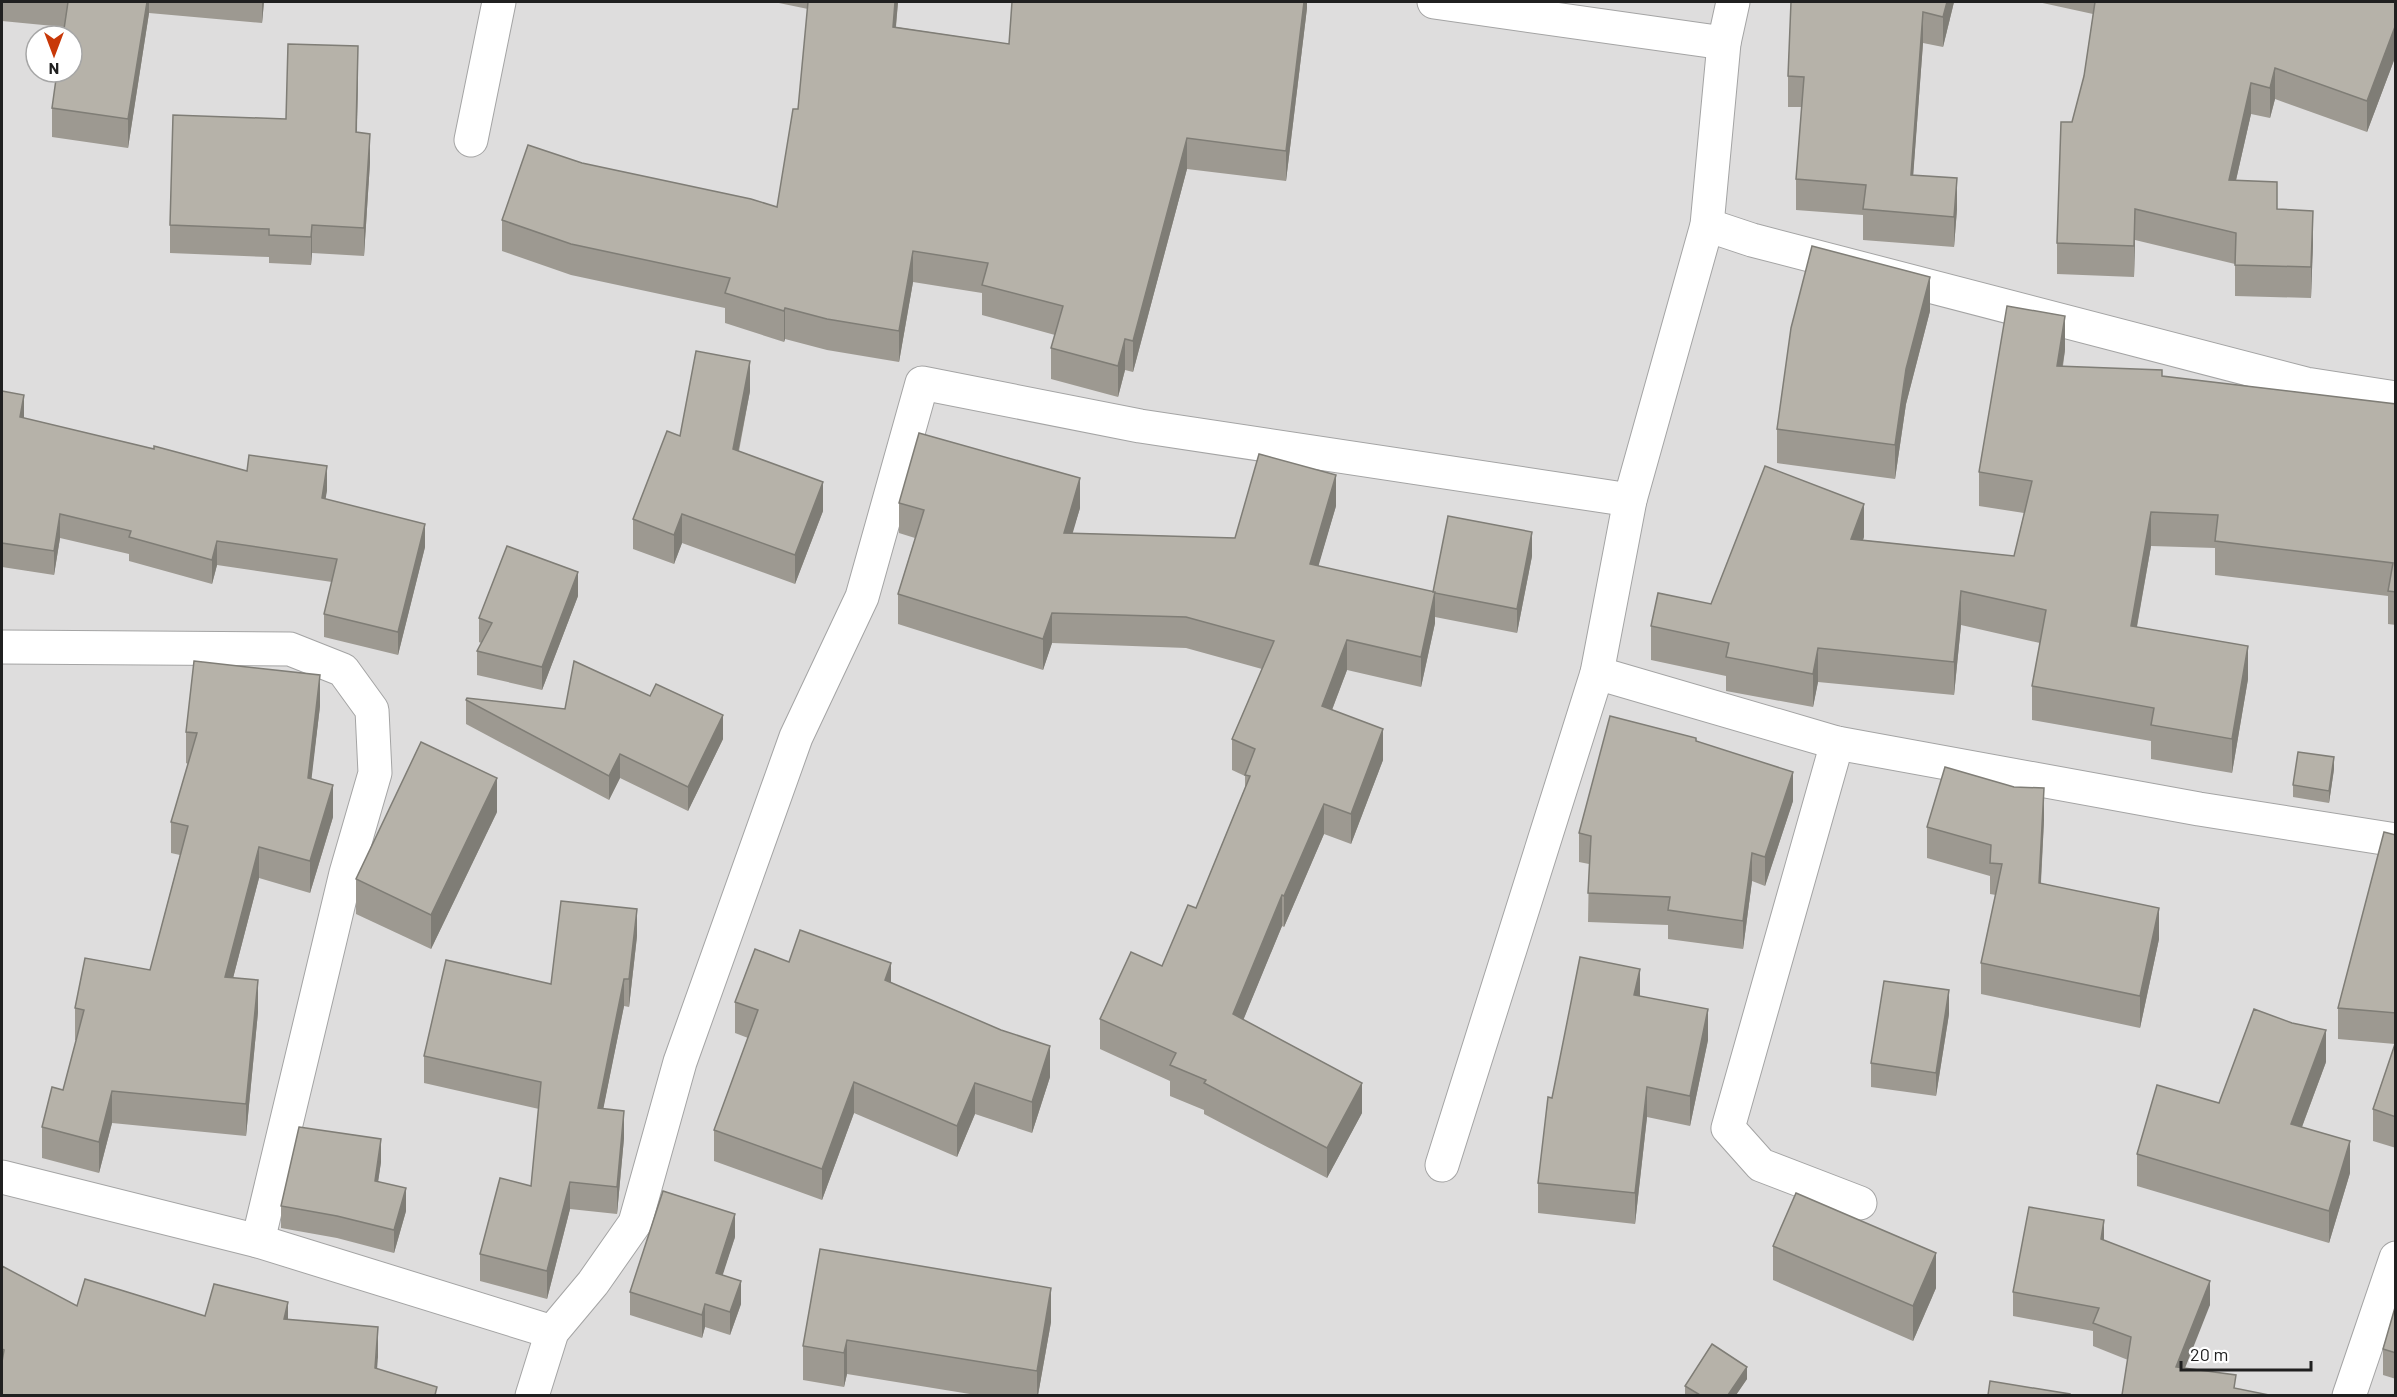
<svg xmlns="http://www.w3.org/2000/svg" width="2397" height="1397" font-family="Barlow,sans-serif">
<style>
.residential{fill:#dedddd;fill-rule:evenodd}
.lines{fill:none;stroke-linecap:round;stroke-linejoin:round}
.minor-casing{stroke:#a4a4a4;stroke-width:35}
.minor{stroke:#fff;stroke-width:33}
.wall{fill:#9d9991}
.shaded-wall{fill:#7f7d76}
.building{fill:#b6b2a9;stroke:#7f7d76;stroke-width:1.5}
</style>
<rect width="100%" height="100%" fill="#f0efe7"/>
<path class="residential" d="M2,2H2395V1395H2ZM36,36H72V72H36Z"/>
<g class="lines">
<g class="minor-casing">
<g id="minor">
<polyline points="1434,2 1724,43"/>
<polyline points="471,140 499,2"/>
<polyline points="1707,225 1752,240 2306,384 2396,398"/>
<polyline points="2,647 290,649 343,670 372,710 375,773 346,873 258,1241"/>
<polyline points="1597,673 1837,743 2199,809 2396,840"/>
<polyline points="1837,743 1728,1128 1761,1165 1860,1203"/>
<polyline points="1442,1165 1597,673 1630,500 1707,225 1724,43 1733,2"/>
<polyline points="2,1177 258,1241 552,1332"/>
<polyline points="532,1396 552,1332 593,1283 635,1223 680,1062 796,737 862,597 922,383 1140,426 1630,500"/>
<polyline points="2349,1396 2396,1258"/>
</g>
</g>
<use href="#minor" class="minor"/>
</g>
<g class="wall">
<polygon points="2,2 264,2 262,23 149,13 128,148 52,137 52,108 64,27 2,21"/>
<polygon points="774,2 898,2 896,27 1009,44 1307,2 1307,8 1286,181 1187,169 1133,372 1125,370 1118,397 1051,379 1051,348 1055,335 982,315 982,293 913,282 899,362 827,350 785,339 784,342 725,323 725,308 571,275 502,251 502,220 582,163 777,207 798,109 808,9"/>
<polygon points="1791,2 1954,2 1943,47 1923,43 1913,175 1957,209 1954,247 1863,240 1863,215 1796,210 1796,179 1802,107 1788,107 1788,76"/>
<polygon points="2038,2 2396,2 2396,55 2367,132 2275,99 2270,118 2251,114 2236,180 2277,209 2313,242 2311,298 2235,296 2235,264 2135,240 2134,277 2057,274 2057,243 2072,122 2084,76 2093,14"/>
<polygon points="358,74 357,132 370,162 364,256 312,253 311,265 269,263 269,257 170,253 170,225 286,119"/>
<polygon points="1930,311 1906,404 1895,479 1777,463 1777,429"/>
<polygon points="2065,350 2063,366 2162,376 2396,404 2396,625 2388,624 2388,596 2215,575 2215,548 2151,546 2137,627 2248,679 2232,773 2151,759 2151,741 2032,720 2032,686 2040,643 1961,625 1954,695 1818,682 1813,707 1726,691 1726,676 1651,660 1651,626 1711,604 1864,537 1863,540 2014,556 2024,513 1979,506 1979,472"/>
<polygon points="2,391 24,418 327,490 325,499 425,547 398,655 324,637 324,614 332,582 217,565 212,584 129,561 129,554 60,538 54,575 2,567"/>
<polygon points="750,391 739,451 823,511 795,584 682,543 674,564 633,549 633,519 680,436"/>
<polygon points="899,503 1080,508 1072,533 1235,538 1336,506 1318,566 1433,592 1532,556 1517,633 1435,617 1435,623 1421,687 1347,670 1332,710 1383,760 1351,844 1324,834 1284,927 1282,926 1243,1020 1362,1113 1327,1178 1204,1114 1204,1110 1170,1096 1170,1081 1100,1049 1100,1019 1162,966 1196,908 1245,788 1245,776 1232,770 1232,739 1262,669 1186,648 1052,643 1043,670 898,624 898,594 915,538 899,533"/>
<polygon points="578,596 542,690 477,675 477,651 481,643 479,642 479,618"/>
<polygon points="650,696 723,739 688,811 620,778 609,800 466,724 466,700 565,709"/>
<polygon points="320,706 311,779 333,817 310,893 259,878 233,978 258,1012 246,1136 112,1123 99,1173 42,1158 42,1127 63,1090 76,1040 75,1040 75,1008 150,970 180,855 171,853 171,822 188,764 186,763 186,732"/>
<polygon points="1696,741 1793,801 1765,886 1752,881 1743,949 1668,939 1668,925 1588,922 1589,864 1579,862 1579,833"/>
<polygon points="2334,769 2329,803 2293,797 2293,785"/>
<polygon points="497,812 431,949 356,914 356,879"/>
<polygon points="2044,820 2041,883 2159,939 2140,1028 1981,994 1981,963 1996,895 1990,894 1990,876 1927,858 1927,827"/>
<polygon points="2396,835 2396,1148 2373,1141 2373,1109 2395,1044 2338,1039 2338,1008"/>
<polygon points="637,936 629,1007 624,1006 603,1109 624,1138 617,1214 570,1209 547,1299 480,1281 480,1254 531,1186 539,1109 424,1083 424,1056"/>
<polygon points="891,983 1050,1077 1032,1133 975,1114 957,1157 854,1113 822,1200 714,1161 714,1130 748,1038 735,1033 735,1002"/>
<polygon points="1640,996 1708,1040 1690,1126 1647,1117 1635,1224 1538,1213 1538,1183 1552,1098"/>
<polygon points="1949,1014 1936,1096 1871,1087 1871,1063"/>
<polygon points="2326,1062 2302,1127 2350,1173 2329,1243 2137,1186 2137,1154"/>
<polygon points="381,1162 378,1181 406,1211 394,1253 337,1238 281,1228 281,1206"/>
<polygon points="735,1237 722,1275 741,1304 730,1335 705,1327 702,1338 630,1315 630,1292"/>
<polygon points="2104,1240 2210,1305 2122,1395 2128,1360 2093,1346 2093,1331 2013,1316 2013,1292"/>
<polygon points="1773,1246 1936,1288 1913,1341 1773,1280"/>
<polygon points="820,1249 1051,1322 1038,1395 976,1395 847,1374 844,1387 803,1380 803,1346"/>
<polygon points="2396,1304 2396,1379 2383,1375 2383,1349"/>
<polygon points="1747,1379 1736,1395 1685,1395 1685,1386"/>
</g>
<g class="shaded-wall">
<polygon points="147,2 149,2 149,13 128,148 128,119"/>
<polygon points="262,2 264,2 262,23"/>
<polygon points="895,2 898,2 893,57 893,27"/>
<polygon points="1304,2 1307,2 1307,8 1286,181 1286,151"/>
<polygon points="1947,2 1954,2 1943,47 1943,17"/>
<polygon points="1923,12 1923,43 1911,205 1911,175"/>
<polygon points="2396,24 2396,55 2367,132 2367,101"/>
<polygon points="358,46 358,74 356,159 356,132"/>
<polygon points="2275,68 2275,99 2270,118 2270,88"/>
<polygon points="2251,83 2251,114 2229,211 2229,180"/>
<polygon points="370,134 370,162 364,256 364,228"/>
<polygon points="1187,138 1187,169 1133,372 1133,341"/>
<polygon points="1957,178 1957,209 1954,247 1954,217"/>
<polygon points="2135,209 2135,240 2134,277 2134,246"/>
<polygon points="2313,211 2313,242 2311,298 2311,267"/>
<polygon points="312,225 312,253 311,265 311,237"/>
<polygon points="913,251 913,282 899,362 899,331"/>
<polygon points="1930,277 1930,311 1906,404 1895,479 1895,445 1906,369"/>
<polygon points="785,308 785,339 784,342 784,311"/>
<polygon points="2065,316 2065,350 2057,399 2057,366"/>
<polygon points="1125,339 1125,370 1118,397 1118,366"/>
<polygon points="750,361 750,391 733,478 733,449"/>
<polygon points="24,395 24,418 20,417"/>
<polygon points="327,466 327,490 322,522 322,498"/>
<polygon points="1336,475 1336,506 1310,595 1310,564"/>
<polygon points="1080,478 1080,508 1064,563 1064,533"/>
<polygon points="823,482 823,511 795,584 795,555"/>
<polygon points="1864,504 1864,537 1851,573 1851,539"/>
<polygon points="2151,512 2151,546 2131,659 2131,626"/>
<polygon points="60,514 60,538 54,575 54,551"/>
<polygon points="682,514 682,543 674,564 674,535"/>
<polygon points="425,524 425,547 398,655 398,632"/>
<polygon points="1532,532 1532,556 1517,633 1517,609"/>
<polygon points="217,541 217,565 212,584 212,560"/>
<polygon points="578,572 578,596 542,690 542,667"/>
<polygon points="1961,591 1961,625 1954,695 1954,662"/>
<polygon points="1435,592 1435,623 1421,687 1421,657"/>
<polygon points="1052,613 1052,643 1043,670 1043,639"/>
<polygon points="1347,640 1347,670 1322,736 1322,706"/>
<polygon points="2248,646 2248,679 2232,773 2232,739"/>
<polygon points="1818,648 1818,682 1813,707 1813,674"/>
<polygon points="320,675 320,706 308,809 308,778"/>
<polygon points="723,715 723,739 688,811 688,787"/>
<polygon points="1383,729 1383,760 1351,844 1351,814"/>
<polygon points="620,754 620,778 609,800 609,776"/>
<polygon points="2334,757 2334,769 2329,803 2329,791"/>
<polygon points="1793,772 1793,801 1765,886 1765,857"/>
<polygon points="497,778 497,812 431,949 431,915"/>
<polygon points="333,785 333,817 310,893 310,861"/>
<polygon points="2044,788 2044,820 2039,914 2039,883"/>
<polygon points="1324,804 1324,834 1284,927 1284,896"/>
<polygon points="259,847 259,878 225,1009 225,977"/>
<polygon points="1752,853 1752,881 1743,949 1743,921"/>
<polygon points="1282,895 1282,926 1233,1045 1233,1014"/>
<polygon points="2159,908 2159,939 2140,1028 2140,996"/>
<polygon points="637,909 637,936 629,1007 629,979"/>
<polygon points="891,963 891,994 885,980"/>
<polygon points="1640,969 1640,999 1634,995"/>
<polygon points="624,979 624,1006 598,1135 598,1108"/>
<polygon points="258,980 258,1012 246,1136 246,1104"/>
<polygon points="1949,990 1949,1014 1936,1096 1936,1073"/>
<polygon points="1708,1009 1708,1040 1690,1126 1690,1096"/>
<polygon points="2326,1030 2326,1062 2291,1156 2291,1124"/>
<polygon points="1050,1046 1050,1077 1032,1133 1032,1102"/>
<polygon points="854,1082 854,1113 822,1200 822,1169"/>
<polygon points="975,1083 975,1114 957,1157 957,1126"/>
<polygon points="1362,1083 1362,1113 1327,1178 1327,1148"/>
<polygon points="1647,1087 1647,1117 1635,1224 1635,1193"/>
<polygon points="112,1091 112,1123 99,1173 99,1142"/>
<polygon points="624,1111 624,1138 617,1214 617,1187"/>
<polygon points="381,1139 381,1162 375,1203 375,1181"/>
<polygon points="2350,1141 2350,1173 2329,1243 2329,1211"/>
<polygon points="570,1182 570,1209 547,1299 547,1271"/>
<polygon points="406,1188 406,1211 394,1253 394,1230"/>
<polygon points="735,1214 735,1237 716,1296 716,1273"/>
<polygon points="2104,1220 2104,1244 2101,1239"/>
<polygon points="1936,1253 1936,1288 1913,1341 1913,1306"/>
<polygon points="741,1281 741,1304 730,1335 730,1312"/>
<polygon points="2210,1281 2210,1305 2176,1391 2176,1367"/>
<polygon points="1051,1288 1051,1322 1038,1395 1037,1395 1037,1371"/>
<polygon points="288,1302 288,1333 284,1319"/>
<polygon points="705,1304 705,1327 702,1338 702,1315"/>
<polygon points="378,1327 378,1357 375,1395 375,1368"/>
<polygon points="847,1340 847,1374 844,1387 844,1353"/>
<polygon points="1747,1367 1747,1379 1736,1395 1728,1395"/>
</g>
<g class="building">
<polygon points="68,2 147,2 128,119 52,108 57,72 72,72 72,36 63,36"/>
<polygon points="808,2 895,2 893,27 1009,44 1012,2 1304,2 1286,151 1187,138 1133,341 1125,339 1118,366 1051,348 1063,306 982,285 988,263 913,251 899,331 827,319 785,308 784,311 725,293 730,278 571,244 502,220 528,145 582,163 751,199 777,207 793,109 798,109"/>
<polygon points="1791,2 1947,2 1943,17 1923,12 1911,175 1957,178 1954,217 1863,209 1866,185 1796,179 1804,77 1788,76"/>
<polygon points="2095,2 2396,2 2396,24 2367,101 2275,68 2270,88 2251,83 2229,180 2277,182 2277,209 2313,211 2311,267 2235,265 2236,233 2135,209 2134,246 2057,243 2061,122 2072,122 2084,76"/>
<polygon points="288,44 358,46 356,132 370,134 364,228 312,225 311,237 269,235 269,229 170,225 173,115 286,119"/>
<polygon points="1812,246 1930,277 1906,369 1895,445 1777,429 1791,328"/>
<polygon points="2007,306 2065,316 2057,366 2162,370 2162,376 2396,404 2396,592 2388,591 2393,563 2215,541 2218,515 2151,512 2131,626 2248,646 2232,739 2151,725 2154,708 2032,686 2046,610 1961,591 1954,662 1818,648 1813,674 1726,657 1729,643 1651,626 1658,593 1711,604 1765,466 1864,504 1851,539 2014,556 2032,481 1979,472"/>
<polygon points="696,351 750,361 733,449 823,482 795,555 682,514 674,535 633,519 667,431 680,436"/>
<polygon points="2,391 24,395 20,417 154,449 154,446 247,471 249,455 327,466 322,498 425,524 398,632 324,614 337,559 217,541 212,560 129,537 131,531 60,514 54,551 2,543"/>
<polygon points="919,433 1080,478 1064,533 1235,538 1259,454 1336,475 1310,564 1435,592 1421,657 1347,640 1322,706 1383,729 1351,814 1324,804 1284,896 1282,895 1233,1014 1362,1083 1327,1148 1204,1083 1206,1080 1170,1065 1176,1053 1100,1019 1131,952 1162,966 1188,905 1196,908 1250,776 1245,775 1255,749 1232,739 1274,641 1186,617 1052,613 1043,639 898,594 924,510 899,503"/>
<polygon points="1448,516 1532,532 1517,609 1435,593 1435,592 1433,592"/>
<polygon points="507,546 578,572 542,667 477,651 492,623 479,618"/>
<polygon points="194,661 320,675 308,778 333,785 310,861 259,847 225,977 258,980 246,1104 112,1091 99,1142 42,1127 52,1087 63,1090 84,1010 75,1008 85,958 150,970 188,826 171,822 197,733 186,732"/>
<polygon points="574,661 650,696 656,684 723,715 688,787 620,754 609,776 466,700 467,698 565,709"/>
<polygon points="1610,716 1696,738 1696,741 1793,772 1765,857 1752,853 1743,921 1668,910 1670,897 1588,893 1591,836 1579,833"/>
<polygon points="421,742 497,778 431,915 356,879"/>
<polygon points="2298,752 2334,757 2329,791 2293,785"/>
<polygon points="1945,767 2014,787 2044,788 2039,883 2159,908 2140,996 1981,963 2002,864 1990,863 1991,845 1927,827"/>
<polygon points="2384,832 2396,835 2396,1013 2338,1008"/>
<polygon points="561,901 637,909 629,979 624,979 598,1108 624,1111 617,1187 570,1182 547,1271 480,1254 500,1178 531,1186 541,1082 424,1056 446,960 551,984"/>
<polygon points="800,930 891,963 885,980 1001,1030 1050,1046 1032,1102 975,1083 957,1126 854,1082 822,1169 714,1130 758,1010 735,1002 755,949 789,962"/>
<polygon points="1580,957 1640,969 1634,995 1708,1009 1690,1096 1647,1087 1635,1193 1538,1183 1548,1097 1552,1098"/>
<polygon points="1884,981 1949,990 1936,1073 1871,1063"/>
<polygon points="2254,1009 2292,1023 2326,1030 2291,1124 2350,1141 2329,1211 2137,1154 2157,1085 2219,1103"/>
<polygon points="2396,1041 2396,1117 2373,1109"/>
<polygon points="299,1127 381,1139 375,1181 406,1188 394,1230 337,1216 281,1206"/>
<polygon points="663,1191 735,1214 716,1273 741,1281 730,1312 705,1304 702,1315 630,1292"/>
<polygon points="1796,1193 1936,1253 1913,1306 1773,1246"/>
<polygon points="2029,1207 2104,1220 2101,1239 2210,1281 2176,1367 2236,1375 2234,1388 2269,1395 2122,1395 2131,1337 2093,1323 2099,1308 2013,1292"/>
<polygon points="820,1249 1051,1288 1037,1371 847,1340 844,1353 803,1346"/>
<polygon points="2,1266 77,1306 85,1279 205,1316 214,1284 288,1302 284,1319 378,1327 375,1368 437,1387 435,1395 2,1395 2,1362 4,1350 2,1349"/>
<polygon points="2396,1304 2396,1353 2383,1349"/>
<polygon points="1712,1344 1747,1367 1728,1395 1700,1395 1685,1386"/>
<polygon points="1990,1381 2070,1394 2070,1395 1988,1395"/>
</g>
<rect width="2397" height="1397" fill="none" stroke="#202020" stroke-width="6"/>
<g transform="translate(54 54) rotate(180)"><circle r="28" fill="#ffffff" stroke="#a6a6a6" stroke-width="1.5"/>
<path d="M0-4.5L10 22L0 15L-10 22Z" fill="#c83808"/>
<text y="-9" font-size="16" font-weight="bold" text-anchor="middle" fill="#202020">N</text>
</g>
<path d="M2181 1361v9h130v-9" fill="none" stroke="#202020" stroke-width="3"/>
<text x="2190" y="1361" font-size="18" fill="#202020" stroke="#ffffff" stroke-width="4.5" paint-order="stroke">20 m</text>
</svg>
